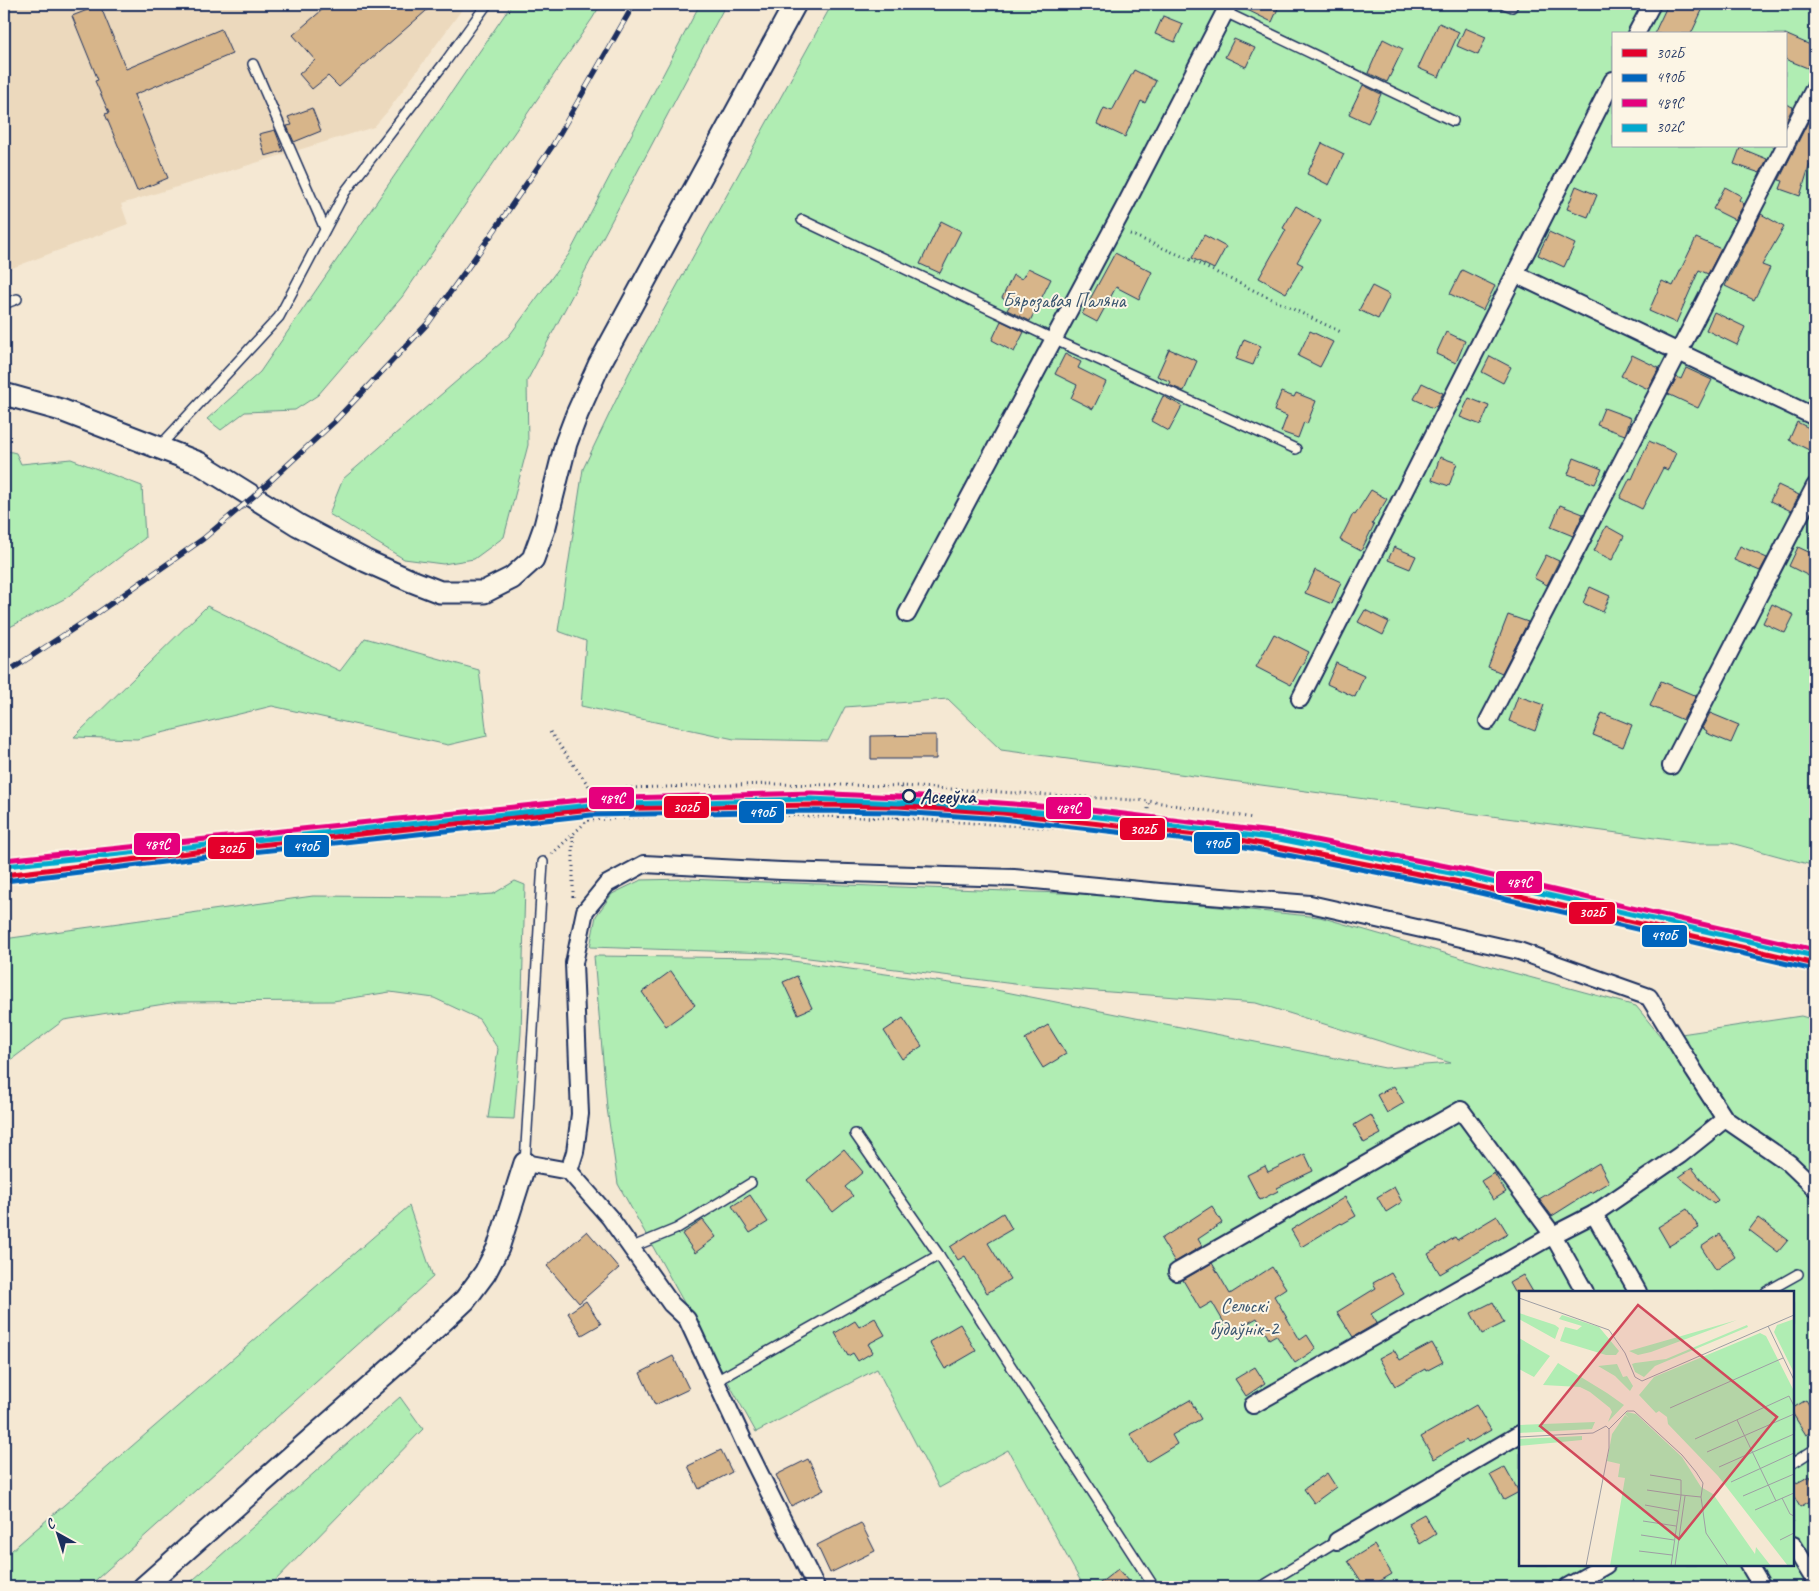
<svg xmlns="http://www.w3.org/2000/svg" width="1819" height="1591" font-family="Caveat,sans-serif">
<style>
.built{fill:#ecd9bd}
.green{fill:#b0edb3;stroke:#668e88;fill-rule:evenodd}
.building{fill:#d7b58a;stroke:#1b2f5e}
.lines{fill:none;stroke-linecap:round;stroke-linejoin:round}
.service-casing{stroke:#1b2f5e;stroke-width:12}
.minor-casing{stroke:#1b2f5e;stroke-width:20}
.tertiary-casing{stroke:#1b2f5e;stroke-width:25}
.path{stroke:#1b2f5e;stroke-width:3;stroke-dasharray:1 4;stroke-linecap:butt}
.service{stroke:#fcf5e5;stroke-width:9}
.minor{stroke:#fcf5e5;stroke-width:16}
.tertiary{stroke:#fcf5e5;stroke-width:21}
.rail-casing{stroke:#1b2f5e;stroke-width:5.5}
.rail{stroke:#fcf5e5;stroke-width:4;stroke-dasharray:11;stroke-linecap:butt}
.rail-1-casing{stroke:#fcf5e5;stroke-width:9}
.rail-2-casing{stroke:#fcf5e5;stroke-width:9}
.rail-3-casing{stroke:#fcf5e5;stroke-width:9}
.rail-4-casing{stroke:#fcf5e5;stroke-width:9}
.rail-1{stroke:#e4002b;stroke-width:5}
.rail-2{stroke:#0065bd;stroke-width:5}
.rail-3{stroke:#e5007d;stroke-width:5}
.rail-4{stroke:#00a9ce;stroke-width:5}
.stop-dot{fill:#fcf5e5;stroke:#1b2f5e;stroke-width:2.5}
.labels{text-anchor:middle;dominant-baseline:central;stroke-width:4;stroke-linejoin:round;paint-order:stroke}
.park-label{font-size:20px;fill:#39556f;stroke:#fcf5e5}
.stop-label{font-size:20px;font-weight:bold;fill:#1b2f5e;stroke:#fcf5e5;text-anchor:start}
.inset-road{fill:none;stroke:#9e9ea4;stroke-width:1}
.view{fill:#d1495b;fill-opacity:0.15;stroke:#d1495b;stroke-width:2.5}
.inset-edge{fill:none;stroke:#1b2f5e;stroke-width:2.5}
.line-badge{stroke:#fcf5e5;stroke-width:2}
.badge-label{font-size:14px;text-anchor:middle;font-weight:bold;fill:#fff}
</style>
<rect width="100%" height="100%" fill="#f5e8d3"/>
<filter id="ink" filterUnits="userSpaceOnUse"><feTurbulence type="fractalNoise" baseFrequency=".02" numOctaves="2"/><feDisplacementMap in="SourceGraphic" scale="10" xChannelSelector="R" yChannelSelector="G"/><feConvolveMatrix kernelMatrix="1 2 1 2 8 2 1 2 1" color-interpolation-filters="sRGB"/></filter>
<g filter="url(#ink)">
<polygon class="built" points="4,4 466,4 387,112 374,127 121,204 128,224 4,271"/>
<g class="green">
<polygon points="512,4 601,4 592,19 402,297 318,395 295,410 245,412 221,430 207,419 260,372"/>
<polygon points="700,4 726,4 527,381 528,445 504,537 474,559 443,564 404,559 329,514 343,479 509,336 569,254"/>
<path d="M832,4H1815V866L1731,843H1692L1001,750L948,699L845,707L828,741L734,739L581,706L586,641L558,631L583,469L629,373ZM1613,34H1785V146H1613Z"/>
<polygon points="4,450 16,453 21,464 71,459 142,486 145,538 66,598 4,630"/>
<polygon points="207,606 340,671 365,638 479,670 487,736 448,745 272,706 137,739 74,737"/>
<path d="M685,879L1087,894L1320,917L1503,970L1636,1006L1661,1037L1801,1016L1815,1020V1587H1084L1008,1450L939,1488L877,1369L756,1432L618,1184L607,1108L594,956L771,958L986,988L1385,1068L1451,1063L1256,1003L1030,986L769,953L590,947L596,916L612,894L641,880ZM1520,1292H1793V1565H1520Z"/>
<polygon points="515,881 525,885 521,1033 514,1119 488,1118 498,1049 479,1019 434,998 390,992 333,1001 177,1002 64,1020 4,1065 4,939 313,896 447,897 493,894"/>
<polygon points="409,1206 433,1277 88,1587 4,1587 4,1557"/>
<polygon points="400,1397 423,1429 269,1587 185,1587"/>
</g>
<g class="building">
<polygon points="329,4 434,4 339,87 328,76 312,89 299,74 315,60 293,35"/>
<polygon points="1239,4 1280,4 1272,22 1239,6"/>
<polygon points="1668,4 1705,4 1691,34 1654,34"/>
<polygon points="100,5 126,69 221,29 232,54 134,95 168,178 137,191 105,114 109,113 95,81 98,80 72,16"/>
<polygon points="1163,16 1183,24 1175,42 1155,34"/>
<polygon points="1439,23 1459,32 1439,77 1418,68"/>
<polygon points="1465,28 1486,37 1478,55 1457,46"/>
<polygon points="1785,34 1815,47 1815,57 1810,69 1785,59"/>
<polygon points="1234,39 1255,48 1246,67 1225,57"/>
<polygon points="1383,39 1403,49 1387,82 1368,73"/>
<polygon points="1134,70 1156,81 1145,103 1141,101 1125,137 1097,124 1104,108 1112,111"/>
<polygon points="1363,85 1381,94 1368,123 1349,114"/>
<polygon points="1785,104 1793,107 1785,123"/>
<polygon points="312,108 321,131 294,142 287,126 292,125 288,117"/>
<polygon points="1811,116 1815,118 1815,148 1800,196 1780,189 1783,181 1779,180"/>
<polygon points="275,130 283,151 265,156 259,134"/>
<polygon points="1322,143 1344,154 1329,185 1307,174"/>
<polygon points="1740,148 1767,159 1760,173 1734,164"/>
<polygon points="1576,186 1597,195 1588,217 1567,209"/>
<polygon points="1725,187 1741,196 1739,200 1744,204 1735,220 1713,209"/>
<polygon points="1296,206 1321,221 1297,262 1303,265 1286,293 1259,278 1286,230 1283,228"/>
<polygon points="1761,214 1784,227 1762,265 1770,268 1754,300 1725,286"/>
<polygon points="941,221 961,231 940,273 920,264"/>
<polygon points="1549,232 1575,244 1564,267 1538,255"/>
<polygon points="1204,235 1226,247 1214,269 1192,258"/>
<polygon points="1696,238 1721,249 1708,274 1699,270 1676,323 1649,311 1662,281 1673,286"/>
<polygon points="1115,253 1152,272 1139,299 1116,287 1097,322 1082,314"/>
<polygon points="1028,268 1051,279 1030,321 1007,310 1011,303 1002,298 1013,275 1022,279"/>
<polygon points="1462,270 1495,286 1483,310 1450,294"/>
<polygon points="1372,286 1390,295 1378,319 1359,310"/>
<polygon points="1714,312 1745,327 1737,345 1706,330"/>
<polygon points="1001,321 1024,332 1014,352 992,340"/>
<polygon points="1310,331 1333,342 1320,367 1298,356"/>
<polygon points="1446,332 1465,341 1456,363 1436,354"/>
<polygon points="1244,339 1261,346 1253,365 1236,359"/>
<polygon points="1169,349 1197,361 1184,391 1169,385 1171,382 1157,376"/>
<polygon points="1065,354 1081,362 1078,368 1106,382 1093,409 1071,398 1077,385 1055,374"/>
<polygon points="1632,355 1659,368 1648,389 1621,376"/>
<polygon points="1490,356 1511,367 1503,383 1482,372"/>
<polygon points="1686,368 1712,380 1698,408 1668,394 1677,377 1681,379"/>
<polygon points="1422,383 1443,393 1436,407 1434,406 1433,408 1414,399"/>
<polygon points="1281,392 1294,397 1296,393 1316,401 1307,424 1304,422 1298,438 1281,432 1287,416 1274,411"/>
<polygon points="1163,396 1182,406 1169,431 1151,421"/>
<polygon points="1469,398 1489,406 1481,425 1460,417"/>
<polygon points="1604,408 1631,418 1625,435 1597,425"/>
<polygon points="1797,422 1815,431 1815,453 1789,440"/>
<polygon points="1649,441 1676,453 1668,470 1663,468 1642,509 1620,498 1630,478 1632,479"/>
<polygon points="1440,457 1457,463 1449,486 1432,480"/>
<polygon points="1574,458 1602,469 1595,484 1568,474"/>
<polygon points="1778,485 1799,495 1791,511 1770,501"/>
<polygon points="1371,490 1387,499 1372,524 1374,525 1361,551 1340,540 1353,514 1355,515"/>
<polygon points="1560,505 1583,514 1573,536 1551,527"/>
<polygon points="1606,526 1624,536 1612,560 1594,551"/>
<polygon points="1740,546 1767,558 1760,571 1734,560"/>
<polygon points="1394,547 1416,556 1410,569 1388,560"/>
<polygon points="1798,547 1815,555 1815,568 1811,577 1789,566"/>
<polygon points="1546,555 1559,561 1547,585 1534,578"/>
<polygon points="1315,570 1341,582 1332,604 1305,593"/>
<polygon points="1590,587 1610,596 1603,612 1583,603"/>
<polygon points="1772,604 1794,615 1785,633 1763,623"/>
<polygon points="1365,610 1389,622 1383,635 1358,622"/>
<polygon points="1508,615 1528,622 1502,673 1488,667"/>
<polygon points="1274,634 1309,652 1291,685 1256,667"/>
<polygon points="1336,663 1364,676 1355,697 1327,684"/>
<polygon points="1661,681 1696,696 1683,720 1650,706"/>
<polygon points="1518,696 1544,705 1535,731 1509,721"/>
<polygon points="1602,713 1632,725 1623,747 1593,735"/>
<polygon points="1710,713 1739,725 1731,743 1706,733 1707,731 1702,728"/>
<polygon points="936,735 936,759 871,759 871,736"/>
<polygon points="671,971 695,1005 666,1026 642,992"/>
<polygon points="797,976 812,1008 798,1014 783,982"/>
<polygon points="903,1018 922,1046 902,1059 884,1031"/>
<polygon points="1048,1025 1066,1054 1043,1068 1025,1039"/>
<polygon points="1394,1086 1404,1103 1387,1113 1377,1095"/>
<polygon points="1371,1115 1381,1134 1364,1143 1354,1125"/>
<polygon points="844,1149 863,1172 845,1187 853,1196 833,1212 807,1180"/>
<polygon points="1305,1154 1313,1171 1277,1188 1278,1191 1260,1200 1247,1175 1265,1166 1268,1172"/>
<polygon points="1599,1163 1609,1182 1591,1193 1590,1192 1552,1216 1539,1199"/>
<polygon points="1692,1168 1718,1200 1714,1204 1679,1177"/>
<polygon points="1494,1173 1506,1192 1493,1200 1481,1181"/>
<polygon points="1394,1187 1402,1202 1386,1212 1377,1197"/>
<polygon points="750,1195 768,1222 750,1233 732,1206"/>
<polygon points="1345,1197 1356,1216 1342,1224 1341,1223 1301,1247 1291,1230"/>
<polygon points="1212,1206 1222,1223 1198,1239 1202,1246 1175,1262 1161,1239"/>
<polygon points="1687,1209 1699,1228 1669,1246 1658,1227"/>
<polygon points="1003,1213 1012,1229 988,1243 1010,1279 987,1293 965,1256 958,1260 950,1247"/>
<polygon points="1497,1216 1508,1234 1440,1274 1428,1254 1455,1237 1457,1240"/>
<polygon points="1758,1218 1788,1240 1778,1252 1749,1230"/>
<polygon points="703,1220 716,1237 695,1253 682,1234"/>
<polygon points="587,1231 619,1268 579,1303 547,1266"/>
<polygon points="1720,1234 1735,1257 1716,1270 1701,1247"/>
<polygon points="1212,1263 1230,1294 1272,1267 1286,1288 1274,1296 1300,1340 1307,1335 1316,1349 1295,1363 1276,1335 1269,1339 1257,1318 1230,1333 1212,1302 1200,1309 1183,1280"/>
<polygon points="1391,1273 1404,1294 1371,1314 1377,1323 1353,1337 1337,1312 1376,1288 1373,1283"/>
<polygon points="1523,1275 1533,1292 1514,1292 1509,1283"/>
<polygon points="586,1301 601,1324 582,1335 568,1313"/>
<polygon points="1493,1302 1504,1323 1482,1334 1471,1313"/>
<polygon points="875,1318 885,1335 868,1344 873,1352 858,1361 853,1353 848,1356 835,1333 855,1321 859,1327"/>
<polygon points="960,1324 976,1351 945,1369 929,1342"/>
<polygon points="1432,1343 1443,1362 1426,1371 1425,1369 1395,1386 1379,1358 1394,1350 1400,1360"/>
<polygon points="673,1356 689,1389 655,1405 640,1373"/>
<polygon points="1255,1367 1265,1383 1246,1396 1235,1379"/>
<polygon points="1190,1400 1201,1419 1172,1435 1177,1444 1147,1462 1130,1434"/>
<polygon points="1806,1400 1815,1414 1815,1429 1806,1435 1793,1414 1793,1408"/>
<polygon points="1476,1405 1491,1430 1468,1443 1466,1440 1434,1459 1421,1437"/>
<polygon points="721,1450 732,1472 699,1489 688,1466"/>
<polygon points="808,1459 824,1490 791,1506 776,1475"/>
<polygon points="1505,1467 1519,1492 1504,1500 1490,1475"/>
<polygon points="1327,1473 1336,1487 1314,1503 1304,1489"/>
<polygon points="1810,1476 1815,1486 1815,1498 1800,1507 1793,1495 1793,1485"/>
<polygon points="1424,1514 1436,1534 1420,1544 1408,1523"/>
<polygon points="861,1523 875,1551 830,1573 817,1545"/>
<polygon points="1374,1545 1392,1574 1370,1587 1365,1587 1348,1561"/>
<polygon points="1118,1569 1133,1587 1095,1587"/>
</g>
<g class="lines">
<g class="service-casing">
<g id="service">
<polyline points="1504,4 1512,7"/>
<polyline points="1225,12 1453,121"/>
<polyline points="253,64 325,229"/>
<polyline points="802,220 1053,339 1296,449"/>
<polyline points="4,304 17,299"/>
<polyline points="159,447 279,317 345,192 446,61 487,4"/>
<polyline points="525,1163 543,862"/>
<polyline points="630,1248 676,1229 751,1183"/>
<polyline points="939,1255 1154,1587"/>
<polyline points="1766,1292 1798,1274"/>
<polyline points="716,1381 939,1255 855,1134"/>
<polyline points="1793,1463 1815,1449"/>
<polyline points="1261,1587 1337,1541"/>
</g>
</g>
<g class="minor-casing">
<g id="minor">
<polyline points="1636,34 1652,4"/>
<polyline points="1785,145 1815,87"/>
<polyline points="1515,274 1815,417"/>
<polyline points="907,614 1127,202 1229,4"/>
<polyline points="1300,699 1613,80"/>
<polyline points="1488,721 1785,146"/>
<polyline points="1671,766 1815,486"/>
<polyline points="525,1163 569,1171 575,1152 580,1114 574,963 585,911 607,884 644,864 782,871 1014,878 1160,892 1310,904 1519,951 1649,997 1694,1071 1725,1119"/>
<polyline points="569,1171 610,1218 671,1304 687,1319 745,1444 816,1587"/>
<polyline points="1594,1214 1638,1292"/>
<polyline points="1177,1272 1461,1110 1553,1235 1253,1405"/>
<polyline points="1585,1292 1553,1235 1594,1214 1680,1155 1725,1119 1789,1163 1815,1188"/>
<polyline points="1337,1541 1520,1434"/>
<polyline points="1793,1545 1815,1581"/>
<polyline points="1749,1565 1762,1587"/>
<polyline points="1567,1587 1606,1565"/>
</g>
</g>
<g class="tertiary-casing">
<g id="tertiary">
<polyline points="4,394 61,410 199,463 298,525 366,561 409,580 440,592 484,592 512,578 533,559 545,526 566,443 577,414 599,365 795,4"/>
<polyline points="144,1587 404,1357 465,1300 485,1273 498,1248 525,1163"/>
</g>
</g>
<g class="path">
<polyline points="1130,234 1184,257 1343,333"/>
<polyline points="550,732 591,789 591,809 588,820 552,854"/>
<polyline points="591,789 770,784 901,786 1149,801 1253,818"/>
<polyline points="897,818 901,786"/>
<polyline points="588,820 662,816 772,815 897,818 1145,834 1244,849"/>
<polyline points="1145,834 1149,801"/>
<polyline points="573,836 573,897"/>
</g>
<use href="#service" class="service"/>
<use href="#minor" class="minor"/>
<use href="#tertiary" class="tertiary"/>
<g class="rail-casing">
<polyline id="rail" points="4,674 93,616 203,539 253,497 334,422 429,322 494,231 553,145 634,4"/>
</g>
<use href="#rail" class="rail"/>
<g class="rail-1-casing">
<polyline id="rail-1" points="4,875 196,852 591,809 813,805 898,806 1003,813 1241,840 1455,881 1815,964"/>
</g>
<g class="rail-2-casing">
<polyline id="rail-2" points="5,881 197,858 591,815 813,811 898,812 1002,819 1240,846 1454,887 1814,970"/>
</g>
<g class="rail-3-casing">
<polyline id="rail-3" points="4,860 590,799 811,793 899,797 909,796 1091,810 1280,833 1471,871 1815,950"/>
</g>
<g class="rail-4-casing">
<polyline id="rail-4" points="5,866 590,805 811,799 899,803 909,802 1090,816 1279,839 1470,877 1814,956"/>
</g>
<use href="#rail-1" class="rail-1"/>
<use href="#rail-2" class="rail-2"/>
<use href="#rail-3" class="rail-3"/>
<use href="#rail-4" class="rail-4"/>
</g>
</g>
<circle class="stop-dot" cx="909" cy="796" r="6"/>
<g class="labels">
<g class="park-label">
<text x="1064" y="300">Бярозавая Паляна</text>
<text x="1244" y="1305">Сельскі<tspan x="1244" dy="23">будаўнік-2</tspan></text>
</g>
<g class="stop-label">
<text x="920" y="796">Асееўка</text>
</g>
</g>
<g transform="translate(1519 1291)">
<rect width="275" height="275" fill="#f5e8d3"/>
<path d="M0,22L36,34L40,37L36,48L0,28ZM43,24L80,36L100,60L97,64H87L41,50L46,36L58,39L63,35L40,28ZM275,28V82L255,41L258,34ZM218,29L132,61L119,64L110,60ZM228,34L229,36L136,75L125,86L116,81L113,73L116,72L147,68ZM241,42L247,45L275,100V275H269L199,185L149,133L148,126L140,120L137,122L120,104L135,86ZM0,47L31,65L15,86L0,78ZM39,72L88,102L105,114L89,131L93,121L91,117L71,101L61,96L24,94ZM98,73L104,86L108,85L114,95L111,100L96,85L79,75ZM108,121L117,123L163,166L182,196L194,203L236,263L237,256L252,275H91L106,187L99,186L101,173L88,170L93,143L106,124L110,127L106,123ZM76,131L73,138L0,142V134ZM63,145V149L0,155V148Z" fill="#b0edb3"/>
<path class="inset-road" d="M0,7L90,39L106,62L116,86L123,90L275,24M249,35L275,89M151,117L264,67M218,129L257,210M0,146L74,142L87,135L90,138L108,120H115L163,164L177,181L184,192L182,206M176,148L270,105L275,115M188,161L275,123M200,176L275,143M212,191L275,162M128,199L162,204V189L131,184M224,205L275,183M263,207L271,223L275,225M126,214L159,220M236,219L275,202M124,230L157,235M122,244L155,249M261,249L275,242M120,260L153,264M67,275L90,157V138M152,275L162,204L182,206L187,242L209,275M156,275L166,205"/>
<path class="view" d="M119,14L258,126L160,248L21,135Z"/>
<rect width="275" height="275" class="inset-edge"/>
</g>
<g class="line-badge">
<rect x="588" y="786" width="47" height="24" rx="5" fill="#e5007d"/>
<rect x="663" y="795" width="47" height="24" rx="5" fill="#e4002b"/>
<rect x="1045" y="796" width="47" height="24" rx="5" fill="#e5007d"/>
<rect x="738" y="800" width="47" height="24" rx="5" fill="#0065bd"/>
<rect x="1119" y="817" width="47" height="24" rx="5" fill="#e4002b"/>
<rect x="1193" y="831" width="48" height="24" rx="5" fill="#0065bd"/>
<rect x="133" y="832" width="48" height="24" rx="5" fill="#e5007d"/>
<rect x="283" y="834" width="47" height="24" rx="5" fill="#0065bd"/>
<rect x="207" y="836" width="48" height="24" rx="5" fill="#e4002b"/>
<rect x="1495" y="870" width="48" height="24" rx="5" fill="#e5007d"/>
<rect x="1568" y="901" width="48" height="24" rx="5" fill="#e4002b"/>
<rect x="1641" y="924" width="47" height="24" rx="5" fill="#0065bd"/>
</g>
<g class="badge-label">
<text x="612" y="803">489С</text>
<text x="686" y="812">302Б</text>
<text x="1068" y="813">489С</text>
<text x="762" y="817">490Б</text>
<text x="1143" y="834">302Б</text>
<text x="1217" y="848">490Б</text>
<text x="157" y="849">489С</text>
<text x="306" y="851">490Б</text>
<text x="231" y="853">302Б</text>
<text x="1519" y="887">489С</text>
<text x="1592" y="917">302Б</text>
<text x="1664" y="940">490Б</text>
</g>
<rect width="1819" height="1591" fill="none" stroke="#fcf5e5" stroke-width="20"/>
<rect x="10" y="10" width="1799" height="1571" fill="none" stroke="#1b2f5e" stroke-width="2" filter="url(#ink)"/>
<rect x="1612" y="32" width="175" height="115" fill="#fcf5e5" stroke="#a2a6af"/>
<rect x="1622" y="49" width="25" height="8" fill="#e4002b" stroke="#a2a6af"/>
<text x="1656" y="58" font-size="15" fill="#1b2f5e">302Б</text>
<rect x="1622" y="74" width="25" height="8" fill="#0065bd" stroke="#a2a6af"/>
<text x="1656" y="82" font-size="15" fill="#1b2f5e">490Б</text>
<rect x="1622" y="99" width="25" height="8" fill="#e5007d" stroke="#a2a6af"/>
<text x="1656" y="108" font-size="15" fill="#1b2f5e">489С</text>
<rect x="1622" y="124" width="25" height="8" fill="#00a9ce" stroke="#a2a6af"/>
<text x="1656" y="132" font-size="15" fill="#1b2f5e">302С</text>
<g transform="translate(58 1534) rotate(321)" stroke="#fcf5e5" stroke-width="4" paint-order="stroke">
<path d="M0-4L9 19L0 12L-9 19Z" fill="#1b2f5e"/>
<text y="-8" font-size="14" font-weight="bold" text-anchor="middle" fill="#1b2f5e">С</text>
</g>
</svg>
